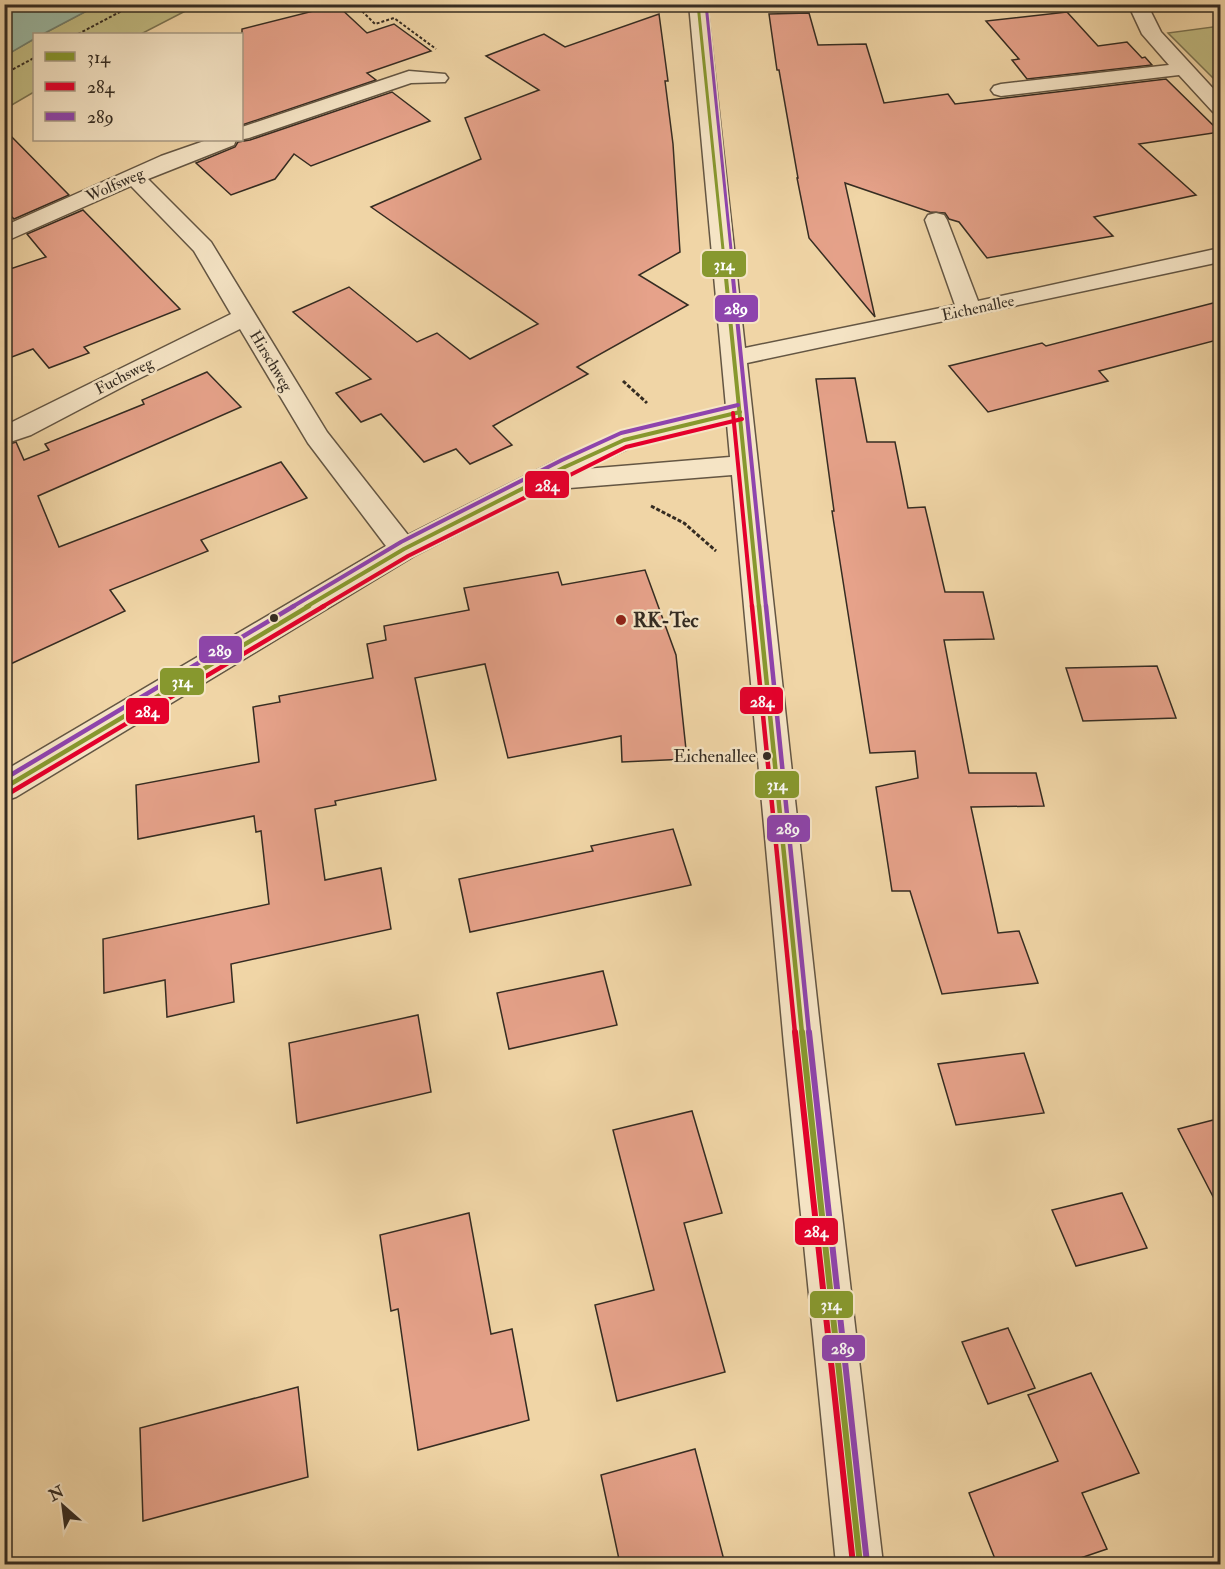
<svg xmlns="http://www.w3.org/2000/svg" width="1225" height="1569" font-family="'IM FELL Double Pica',serif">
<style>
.green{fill:#c1bb82;stroke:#7b7452;stroke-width:1.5}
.water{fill:#9bb9a4;stroke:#728170;stroke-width:1.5}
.building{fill:#e6a28a;stroke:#352c22;stroke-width:1.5}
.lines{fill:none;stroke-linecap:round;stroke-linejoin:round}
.minor-casing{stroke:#645643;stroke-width:3}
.path-far1{stroke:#352c22;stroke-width:2;stroke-dasharray:3 2;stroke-linecap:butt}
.path{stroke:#352c22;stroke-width:3;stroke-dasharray:4 2;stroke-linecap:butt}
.minor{fill:#f5e4c5;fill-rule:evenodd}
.bus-1-far3-casing{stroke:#f5e4c5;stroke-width:6}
.bus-1-far2-casing{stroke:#f5e4c5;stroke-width:8}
.bus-1-far1-casing{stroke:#f5e4c5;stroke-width:9}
.bus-1-casing{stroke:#f5e4c5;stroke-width:10}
.bus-2-far2-casing{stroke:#f5e4c5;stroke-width:8}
.bus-2-far1-casing{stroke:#f5e4c5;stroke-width:9}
.bus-2-casing{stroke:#f5e4c5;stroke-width:10}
.bus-3-far3-casing{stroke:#f5e4c5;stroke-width:6}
.bus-3-far2-casing{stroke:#f5e4c5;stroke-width:8}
.bus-3-far1-casing{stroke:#f5e4c5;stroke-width:9}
.bus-3-casing{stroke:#f5e4c5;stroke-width:10}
.bus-1-far3{stroke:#87982e;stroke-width:3}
.bus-1-far2{stroke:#87982e;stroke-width:4}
.bus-1-far1{stroke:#87982e;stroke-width:4.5}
.bus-1{stroke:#87982e;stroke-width:6}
.bus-2-far2{stroke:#e4002b;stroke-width:4}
.bus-2-far1{stroke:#e4002b;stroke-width:4.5}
.bus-2{stroke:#e4002b;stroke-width:6}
.bus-3-far3{stroke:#8e44ad;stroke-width:3}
.bus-3-far2{stroke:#8e44ad;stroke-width:4}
.bus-3-far1{stroke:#8e44ad;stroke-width:4.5}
.bus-3{stroke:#8e44ad;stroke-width:6}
.bus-dot{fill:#352c22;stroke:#f5e4c5;stroke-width:2}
.poi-dot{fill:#8f2418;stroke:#f5e4c5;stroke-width:2}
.labels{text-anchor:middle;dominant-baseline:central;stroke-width:5;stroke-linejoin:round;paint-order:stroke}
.far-street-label{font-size:16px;fill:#352c22;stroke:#f5e4c5}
.bus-label{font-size:18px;fill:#352c22;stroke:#f5e4c5;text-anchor:end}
.poi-label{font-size:20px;font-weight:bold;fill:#352c22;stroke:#f5e4c5;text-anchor:start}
.line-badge{stroke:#f5e4c5;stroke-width:2}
.badge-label{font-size:16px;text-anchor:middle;font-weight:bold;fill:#fff}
</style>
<rect width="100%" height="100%" fill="#f0d5a6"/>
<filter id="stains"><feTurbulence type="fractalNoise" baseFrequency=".00333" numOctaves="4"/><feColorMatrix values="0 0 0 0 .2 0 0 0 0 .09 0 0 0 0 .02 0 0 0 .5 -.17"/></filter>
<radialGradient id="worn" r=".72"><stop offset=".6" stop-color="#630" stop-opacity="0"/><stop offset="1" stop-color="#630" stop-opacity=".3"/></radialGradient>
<g class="green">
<polygon points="98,5 98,4 197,5 141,34 43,34"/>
<polygon points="1220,26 1220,85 1168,33"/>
<polygon points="34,39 34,92 5,109 4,56"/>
</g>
<polygon class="water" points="5,4 98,4 98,5 43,34 34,34 34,39 5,56"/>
<g class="building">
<polygon points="337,5 367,33 394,24 431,51 367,73 376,80 242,125 242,29"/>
<polygon points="1067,12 1098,46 1127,42 1142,58 1145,57 1152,65 1027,79 1012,60 1019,59 986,21"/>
<polygon points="809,13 818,45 866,44 884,103 948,94 955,104 1166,79 1220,132 1139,144 1196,195 1094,217 1113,236 987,258 959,222 949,219 945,213 930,212 845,183 875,317 809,238 797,178 798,178 779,70 777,70 769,14"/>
<polygon points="659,14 668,81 665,81 673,144 680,252 639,275 688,305 577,367 588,374 493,426 512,445 470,464 456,449 424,462 381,414 361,422 336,393 371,379 293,312 349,287 417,342 437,333 470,359 538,324 371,207 481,159 465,118 539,90 486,56 544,34 565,47"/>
<polygon points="392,92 430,121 311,166 294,154 275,179 231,195 196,163 235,147 238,142 250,140"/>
<polygon points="4,129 69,195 14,219 4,209"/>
<polygon points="83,210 180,309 84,347 89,353 49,368 33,349 4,360 4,271 46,257 27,234"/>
<polygon points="1221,301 1221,339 1099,371 1108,381 988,412 949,366 1042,343 1046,346"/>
<polygon points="207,372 241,407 38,496 59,547 281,462 307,498 201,540 208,551 110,590 125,611 4,667 4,446 16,442 24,460 49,450 45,444 144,404 142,400"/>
<polygon points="855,378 867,442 895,442 908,508 925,507 945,592 983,592 994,639 944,640 969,773 1036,773 1044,806 971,807 998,933 1019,931 1038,983 942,994 910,891 892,891 876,787 918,778 915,751 870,753 832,511 834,511 816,379"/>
<polygon points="645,570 676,655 687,759 622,762 621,736 508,758 485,664 415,678 436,780 335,801 336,805 315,809 325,880 381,868 391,929 231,964 234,1002 167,1017 165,980 104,993 103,939 269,904 261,831 256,832 254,816 138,839 136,785 259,762 253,707 280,702 279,696 373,678 367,644 386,640 384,626 469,610 464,588 558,572 562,585"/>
<polygon points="1157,666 1176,718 1083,721 1066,668"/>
<polygon points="673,829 691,885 470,932 459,879 593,851 591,846"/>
<polygon points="603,971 617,1025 509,1049 497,993"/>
<polygon points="418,1015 431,1092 297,1123 289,1043"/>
<polygon points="1024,1053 1044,1113 956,1125 938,1064"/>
<polygon points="692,1111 722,1213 684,1223 725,1372 617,1401 595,1305 654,1290 613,1130"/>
<polygon points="1221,1118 1221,1212 1178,1129"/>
<polygon points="1122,1193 1147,1248 1076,1266 1052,1210"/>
<polygon points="469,1213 491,1334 512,1329 529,1420 418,1450 398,1309 391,1311 380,1235"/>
<polygon points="1008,1328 1035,1388 988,1404 962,1342"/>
<polygon points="1091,1373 1139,1473 1082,1493 1107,1549 1063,1564 997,1564 969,1493 1058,1461 1028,1395"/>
<polygon points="298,1387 308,1477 143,1521 140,1428"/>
<polygon points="695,1449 725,1564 620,1564 601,1475"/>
</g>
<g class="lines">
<g class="minor-casing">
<g id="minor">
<path d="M689,4H707L745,348L955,305L925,220L928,215L936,213L944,215L947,220L978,301L1220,248V262L747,363L822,1045L883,1564H836L784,1045L732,475L557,489L549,487L414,556L16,797L4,801V771L386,546L308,443L240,329L130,383L31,435L4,444V426L231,314L194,251L131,186L4,242V226L161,156L207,140H236L234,145L148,179L211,242L327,432L408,535L555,461L615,434L726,407ZM727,424L730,457L585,469L632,447Z"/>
<polygon points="1128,4 1147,4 1161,32 1220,96 1220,114 1213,112 1179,75 1001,96 994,94 991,90 994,86 1001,84 1169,65 1142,34"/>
<polygon points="409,71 445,74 448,78 445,82 411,83 249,138 239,140 242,140 242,127"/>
</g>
</g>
<g class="path-far1">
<polyline points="355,4 375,24 394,18 436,49"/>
<polyline points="78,34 135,4"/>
<polyline points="4,74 34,58"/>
</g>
<g class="path">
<polyline points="623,381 647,403"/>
<polyline points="651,506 684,523 716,551"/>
</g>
<use href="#minor" class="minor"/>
<g class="bus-1-far3-casing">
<polyline id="bus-1-far3" points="698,4 725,269"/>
</g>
<g class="bus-1-far2-casing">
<g id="bus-1-far2">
<polyline points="725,268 759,607"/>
<polyline points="306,607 404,549 565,467 624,440 740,412"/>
</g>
</g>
<g class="bus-1-far1-casing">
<g id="bus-1-far1">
<polyline points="759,606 802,1033"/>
<polyline points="4,788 309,606"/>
</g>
</g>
<g class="bus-1-casing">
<polyline id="bus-1" points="802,1032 860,1564"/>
</g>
<g class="bus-2-far2-casing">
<g id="bus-2-far2">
<polyline points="733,413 752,607"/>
<polyline points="322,607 408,556 626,447 742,419"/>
</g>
</g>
<g class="bus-2-far1-casing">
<g id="bus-2-far1">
<polyline points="752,606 795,1033"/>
<polyline points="8,794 324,606"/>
</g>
</g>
<g class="bus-2-casing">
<polyline id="bus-2" points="795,1032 853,1564"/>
</g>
<g class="bus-3-far3-casing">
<polyline id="bus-3-far3" points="706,4 733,269"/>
</g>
<g class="bus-3-far2-casing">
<g id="bus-3-far2">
<polyline points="732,268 766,607"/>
<polyline points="292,607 401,542 562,460 621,433 738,405"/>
</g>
</g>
<g class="bus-3-far1-casing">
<g id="bus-3-far1">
<polyline points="766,606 809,1033"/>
<polyline points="4,779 294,606"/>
</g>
</g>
<g class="bus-3-casing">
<polyline id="bus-3" points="809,1032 867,1563"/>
</g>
<use href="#bus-1-far3" class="bus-1-far3"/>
<use href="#bus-1-far2" class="bus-1-far2"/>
<use href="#bus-1-far1" class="bus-1-far1"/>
<use href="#bus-1" class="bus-1"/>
<use href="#bus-2-far2" class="bus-2-far2"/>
<use href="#bus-2-far1" class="bus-2-far1"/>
<use href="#bus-2" class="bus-2"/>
<use href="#bus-3-far3" class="bus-3-far3"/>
<use href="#bus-3-far2" class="bus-3-far2"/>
<use href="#bus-3-far1" class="bus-3-far1"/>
<use href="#bus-3" class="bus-3"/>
</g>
<g class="bus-dot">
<circle cx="274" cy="618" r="5"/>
<circle cx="767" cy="756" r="5"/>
</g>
<circle class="poi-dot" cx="621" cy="620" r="6"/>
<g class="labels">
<g class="far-street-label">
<text transform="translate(115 185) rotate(-24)">Wolfsweg</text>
<text transform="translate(978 308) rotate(-12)">Eichenallee</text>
<text transform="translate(271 361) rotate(59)">Hirschweg</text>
<text transform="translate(124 376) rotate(-27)">Fuchsweg</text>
</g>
<g class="bus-label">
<text x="756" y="756">Eichenallee</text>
</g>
<g class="poi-label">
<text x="633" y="620">RK-Tec</text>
</g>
</g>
<g class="line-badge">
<rect x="701" y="250" width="46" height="28" rx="6" fill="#87982e"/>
<rect x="714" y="294" width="45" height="29" rx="6" fill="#8e44ad"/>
<rect x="524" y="470" width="46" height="29" rx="6" fill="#e4002b"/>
<rect x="198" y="635" width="45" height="29" rx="6" fill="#8e44ad"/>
<rect x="159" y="667" width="46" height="29" rx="6" fill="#87982e"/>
<rect x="739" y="686" width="45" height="29" rx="6" fill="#e4002b"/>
<rect x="125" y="697" width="45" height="28" rx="6" fill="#e4002b"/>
<rect x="754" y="770" width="46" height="29" rx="6" fill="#87982e"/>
<rect x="766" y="814" width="45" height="29" rx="6" fill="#8e44ad"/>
<rect x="794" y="1217" width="45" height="29" rx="6" fill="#e4002b"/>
<rect x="809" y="1290" width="45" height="29" rx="6" fill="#87982e"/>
<rect x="821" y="1334" width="45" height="28" rx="6" fill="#8e44ad"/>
</g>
<g class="badge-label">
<text x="724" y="270">314</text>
<text x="736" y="314">289</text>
<text x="547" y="491">284</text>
<text x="220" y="656">289</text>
<text x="182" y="687">314</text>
<text x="762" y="707">284</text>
<text x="147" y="717">284</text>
<text x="777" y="790">314</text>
<text x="788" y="834">289</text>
<text x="816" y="1237">284</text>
<text x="831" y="1310">314</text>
<text x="843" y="1354">289</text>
</g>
<rect width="1225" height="1569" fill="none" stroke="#f0d5a6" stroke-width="24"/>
<rect x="6" y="6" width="1213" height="1557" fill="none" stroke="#352c22" stroke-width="3"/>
<rect x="12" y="12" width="1201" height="1545" fill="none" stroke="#352c22" stroke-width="1.5"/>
<rect x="33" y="33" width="210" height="108" fill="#f5e4c5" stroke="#a89a84" stroke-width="1.5"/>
<rect x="45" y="52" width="30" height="9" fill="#87982e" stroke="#a89a84" stroke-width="1.5"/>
<text x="87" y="63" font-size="18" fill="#352c22">314</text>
<rect x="45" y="82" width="30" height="9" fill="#e4002b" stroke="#a89a84" stroke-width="1.5"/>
<text x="87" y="93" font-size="18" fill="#352c22">284</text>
<rect x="45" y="112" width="30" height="9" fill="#8e44ad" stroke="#a89a84" stroke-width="1.5"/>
<text x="87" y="123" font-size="18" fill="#352c22">289</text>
<g transform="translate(63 1506) rotate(332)" stroke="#f5e4c5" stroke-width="4.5" paint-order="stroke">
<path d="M0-4.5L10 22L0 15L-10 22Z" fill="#352c22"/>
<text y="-9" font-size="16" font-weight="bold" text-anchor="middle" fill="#352c22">N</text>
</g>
<rect width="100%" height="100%" filter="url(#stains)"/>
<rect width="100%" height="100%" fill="url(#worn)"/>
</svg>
